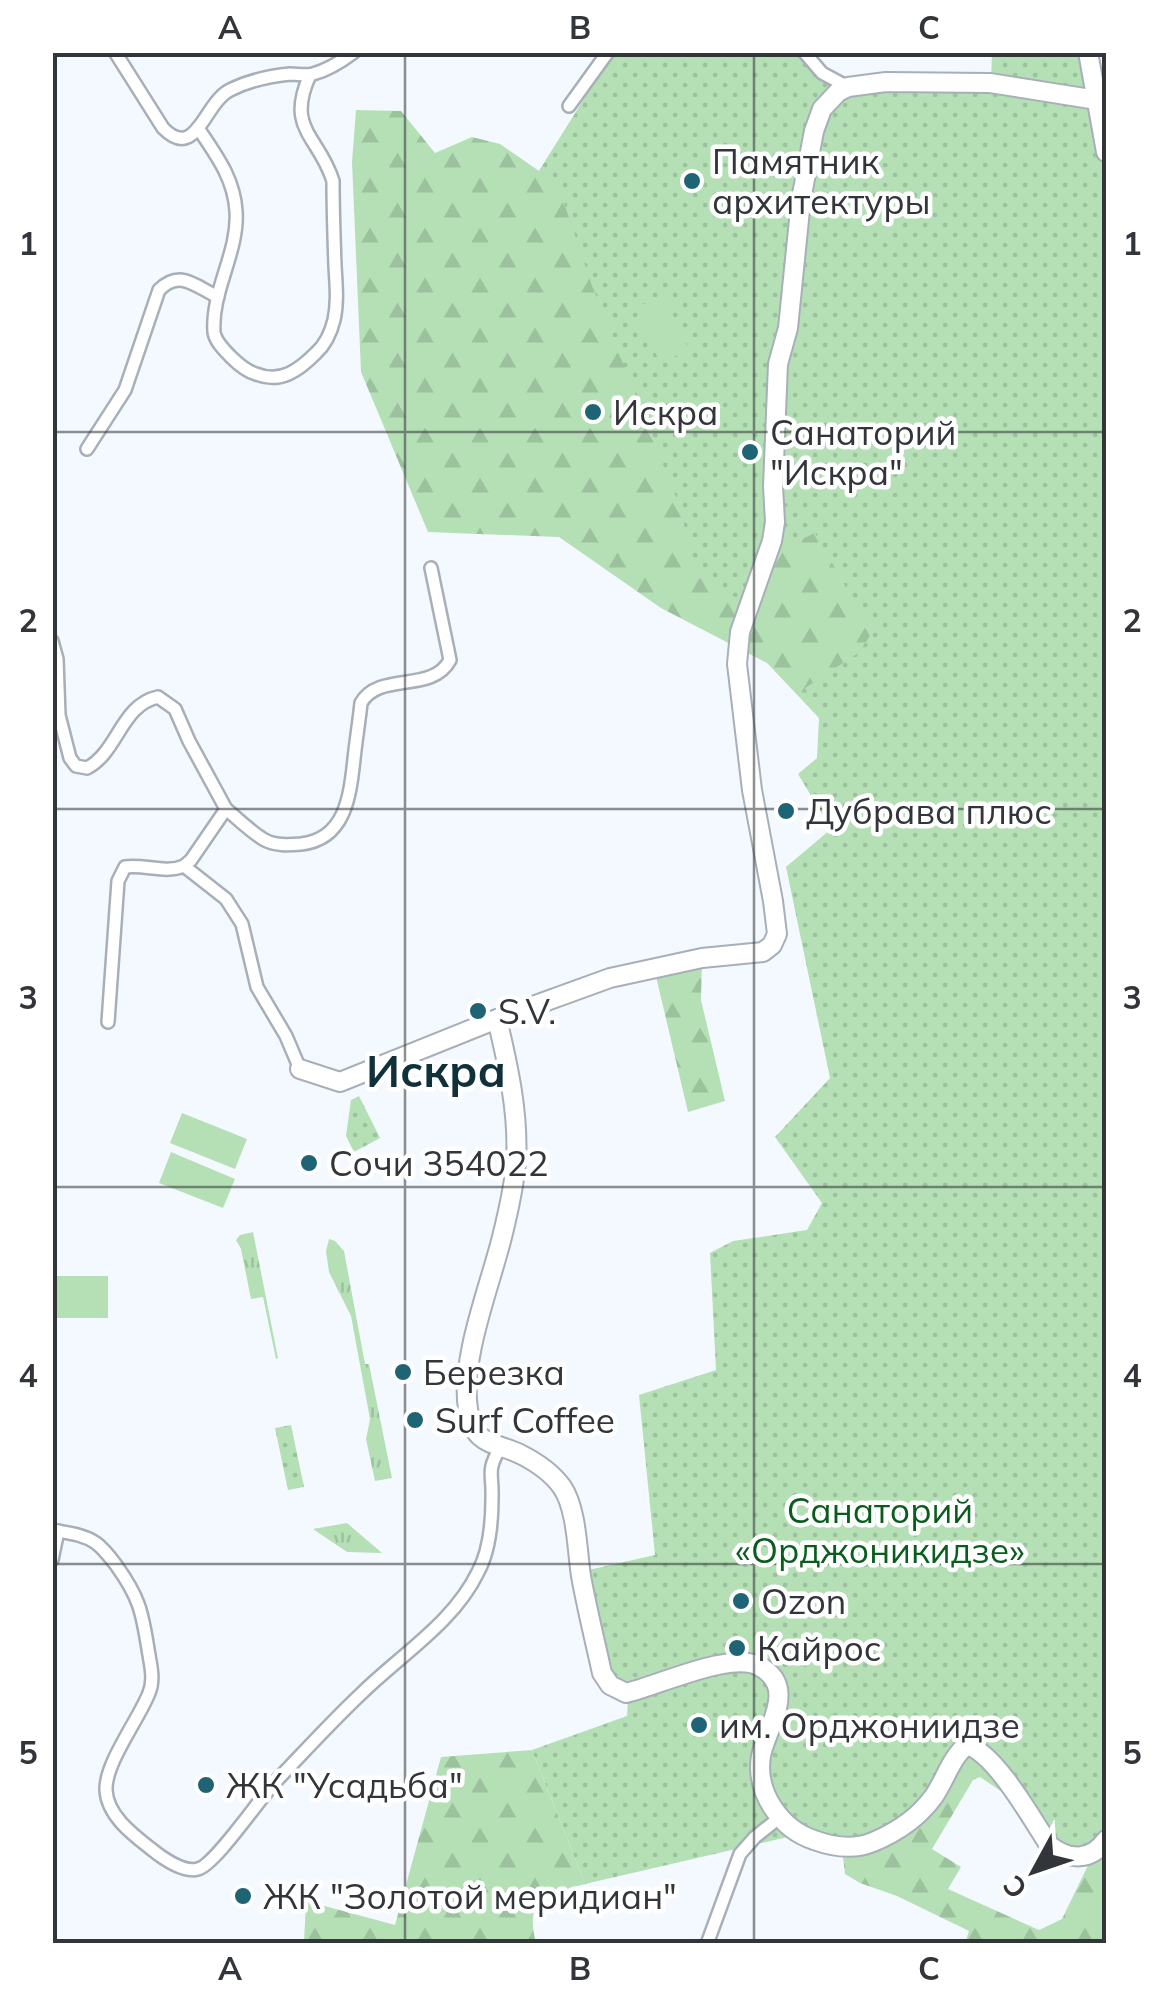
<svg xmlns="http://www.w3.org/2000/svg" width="1159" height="1996" font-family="Mulish,sans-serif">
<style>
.grass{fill:url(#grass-tufts)}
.forest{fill:url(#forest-firs)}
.park{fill:url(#park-dots)}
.pitch{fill:#b5e0b6}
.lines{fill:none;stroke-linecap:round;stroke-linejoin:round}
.street-casing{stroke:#a7afb8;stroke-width:16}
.secondary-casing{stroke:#a7afb8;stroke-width:22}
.primary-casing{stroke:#a7afb8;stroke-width:22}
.street{stroke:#fff;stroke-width:11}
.secondary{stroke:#fff;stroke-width:18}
.primary{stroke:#fff;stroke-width:18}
.grid{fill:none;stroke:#323539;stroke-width:2.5;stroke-opacity:0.55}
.poi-dot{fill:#1f6475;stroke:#fff;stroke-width:4}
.labels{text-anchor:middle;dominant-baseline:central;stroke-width:9;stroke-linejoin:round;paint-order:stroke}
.poi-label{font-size:35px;fill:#323539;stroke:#fff;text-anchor:start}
.park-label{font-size:35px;fill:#095d1c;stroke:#fff}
.district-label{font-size:45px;font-weight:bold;fill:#11313a;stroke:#fff}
.neatline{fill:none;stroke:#323539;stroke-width:4}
.grid-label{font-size:32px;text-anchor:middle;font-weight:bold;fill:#323539}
</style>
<defs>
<pattern id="grass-tufts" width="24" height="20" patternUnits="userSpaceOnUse" patternTransform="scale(2.5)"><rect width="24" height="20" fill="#b5e0b6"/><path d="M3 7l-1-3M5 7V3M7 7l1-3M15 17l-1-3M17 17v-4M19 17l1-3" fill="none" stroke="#9cc19d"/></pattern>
<pattern id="forest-firs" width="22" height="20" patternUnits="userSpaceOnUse" patternTransform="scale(2.5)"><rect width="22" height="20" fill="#b5e0b6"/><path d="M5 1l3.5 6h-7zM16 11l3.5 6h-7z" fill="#9cc19d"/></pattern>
<pattern id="park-dots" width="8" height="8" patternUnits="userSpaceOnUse" patternTransform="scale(2.5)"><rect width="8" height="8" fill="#b5e0b6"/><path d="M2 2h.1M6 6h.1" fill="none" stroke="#9cc19d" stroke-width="1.8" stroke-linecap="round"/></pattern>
</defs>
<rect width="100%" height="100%" fill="#f4f9ff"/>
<g class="grass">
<polygon points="253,1232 278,1358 276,1359 263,1297 251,1299 241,1249 236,1240 240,1235"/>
<polygon points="329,1239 335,1241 344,1251 365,1364 369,1364 392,1478 375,1481 366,1439 370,1419 351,1316 329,1272 326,1251"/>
<polygon points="347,1523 382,1553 347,1552 313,1529"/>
</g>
<g class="forest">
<polygon points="613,53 820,73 1106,139 1106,637 819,718 767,663 661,608 559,537 428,532 361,372 352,162 356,110 401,111 435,153 472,137 500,144 539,171"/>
<polygon points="702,958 701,1000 725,1101 688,1112 654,968"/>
<polygon points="967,1744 1014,1800 980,1777 973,1780 932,1849 961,1867 948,1889 1039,1930 1062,1919 1094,1853 1106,1839 1106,1943 965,1943 969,1931 897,1896 860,1883 845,1874 843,1857 853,1847"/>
<path d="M532,1750L585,1884C547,1894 524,1897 536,1943H304L306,1901L395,1925L441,1757Z"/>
</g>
<g class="park">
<path d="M613,53H802L844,87L991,81L992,53H1087L1106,162L1105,1843L1061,1854L973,1745L932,1797L868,1843L796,1835L585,1884L532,1750L627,1716L629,1684C589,1664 591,1610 584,1571L655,1555L639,1395L716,1370L710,1253L733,1241L807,1230L822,1203L775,1137L830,1078L786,867L831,829L798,774L817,758L819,718L805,688L858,653L872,633L815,533L793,543L774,512L748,602L718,590L698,577L678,502L591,283L561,194L539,171Z"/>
<polygon points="359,1096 380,1138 354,1152 346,1136 351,1100"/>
<polygon points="291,1425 304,1487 288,1490 275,1428"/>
</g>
<g class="pitch">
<polygon points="664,295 689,350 660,363 635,308"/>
<polygon points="182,1113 247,1139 235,1169 170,1143"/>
<polygon points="171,1152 235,1179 223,1208 159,1183"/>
<rect x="53" y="1276" width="55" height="42"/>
</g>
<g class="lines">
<g class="street-casing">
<g id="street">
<path d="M115,52L163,128C196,162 204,103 230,90C248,81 270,76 290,74C298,74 306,76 313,74C328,70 342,61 354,52"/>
<polyline points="804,52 822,73 848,87"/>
<polyline points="569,106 608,52"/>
<path d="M198,128C216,155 234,178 236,211C239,252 211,291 214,332C215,341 224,350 231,357C238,364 246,371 256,374C281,384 299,370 316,353C326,344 331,332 334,320C338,302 336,284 335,266C334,238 333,209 333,181C319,136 285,129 310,75"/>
<path d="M87,449L125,390L159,290C180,269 195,286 218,297"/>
<path d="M52,641L57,659L59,715L70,758L76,766L87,768C118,752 121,705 158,697L175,709L189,741L226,809L191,860L184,866"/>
<path d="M226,809C238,819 250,831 263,839C274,846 289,845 301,844C346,839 350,795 354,759C356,740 359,722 361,703C379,671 432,694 450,660L431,568"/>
<path d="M108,1022L118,881L125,867C145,864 165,874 184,866L226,899L242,924L257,987L286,1036L300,1069"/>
<path d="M52,1530C67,1533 83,1534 96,1543C104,1549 110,1557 116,1565C139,1597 142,1611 148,1649C150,1663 155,1679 149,1693C139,1719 105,1763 106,1790C107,1815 132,1834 150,1848C161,1857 183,1873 198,1869C216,1864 261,1796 278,1779C306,1750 333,1720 363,1692C402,1654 454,1622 478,1572C489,1552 492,1521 492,1498C493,1473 486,1472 500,1448"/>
<polyline points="52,1560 58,1531"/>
<polyline points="707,1944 740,1854 755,1837 779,1818"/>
</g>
</g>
<g class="secondary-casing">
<g id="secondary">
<path d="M497,1019C508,1065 519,1114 516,1162C514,1187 508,1213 502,1237C490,1286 460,1359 468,1409C474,1446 492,1441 520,1454C536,1462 552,1473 562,1487C577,1509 577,1550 581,1576C587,1609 595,1641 602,1673L610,1685L626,1693C657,1686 731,1651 759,1666C799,1687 766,1728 761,1756C755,1793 781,1829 814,1840C833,1847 854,1850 873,1842C897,1832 919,1817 934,1796C945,1780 952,1756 967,1745C996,1754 1032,1819 1049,1845C1069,1861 1091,1861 1106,1840"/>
<polyline points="300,1069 340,1082 497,1019 610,978 702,958 763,952 772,945 777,934 773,901 752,790 737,664 740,632 772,541 775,522 773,486 778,364 788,328 801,200 814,131 822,109 838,92 848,87 886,82 990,83 1097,100"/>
</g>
</g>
<g class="primary-casing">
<polyline id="primary" points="1088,52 1106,152"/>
</g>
<use href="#street" class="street"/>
<use href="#secondary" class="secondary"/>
<use href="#primary" class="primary"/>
</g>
<path class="grid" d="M405,52V1944M754,52V1944M52,432H1106M52,809H1106M52,1187H1106M52,1564H1106"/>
<g class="poi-dot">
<circle cx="692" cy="181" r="10"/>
<circle cx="593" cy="412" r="10"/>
<circle cx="750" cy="452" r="10"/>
<circle cx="786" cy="811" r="10"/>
<circle cx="478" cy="1011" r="10"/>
<circle cx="309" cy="1163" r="10"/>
<circle cx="403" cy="1372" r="10"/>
<circle cx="415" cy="1420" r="10"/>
<circle cx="741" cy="1601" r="10"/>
<circle cx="737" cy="1648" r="10"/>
<circle cx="699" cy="1725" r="10"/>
<circle cx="206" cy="1785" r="10"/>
<circle cx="243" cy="1896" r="10"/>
</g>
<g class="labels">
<g class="poi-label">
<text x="712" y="161">Памятник<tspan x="712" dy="40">архитектуры</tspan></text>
<text x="613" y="412">Искра</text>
<text x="770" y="432">Санаторий<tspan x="770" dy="40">"Искра"</tspan></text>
<text x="806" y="811">Дубрава плюс</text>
<text x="498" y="1011">S.V.</text>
<text x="329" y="1163">Сочи 354022</text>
<text x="423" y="1372">Березка</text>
<text x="435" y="1420">Surf Coffee</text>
<text x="761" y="1601">Ozon</text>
<text x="757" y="1648">Кайрос</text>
<text x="719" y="1725">им. Орджониидзе</text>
<text x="226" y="1785">ЖК "Усадьба"</text>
<text x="263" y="1896">ЖК "Золотой меридиан"</text>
</g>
<g class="park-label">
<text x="880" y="1510">Санаторий<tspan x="880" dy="40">«Орджоникидзе»</tspan></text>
</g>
<g class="district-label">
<text x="436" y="1070">Искра</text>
</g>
</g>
<rect width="1159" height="1996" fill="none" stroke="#ffffff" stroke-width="110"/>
<g transform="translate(1034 1871) rotate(230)" stroke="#ffffff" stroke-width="8" paint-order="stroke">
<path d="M0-8L18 38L0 25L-18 38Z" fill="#323539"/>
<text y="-15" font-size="28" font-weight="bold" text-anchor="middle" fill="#323539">С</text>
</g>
<rect x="55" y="55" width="1049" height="1886" class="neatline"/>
<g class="grid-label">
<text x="230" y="39">A</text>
<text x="580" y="39">B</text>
<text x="929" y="39">C</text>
<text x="28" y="255">1</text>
<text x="1132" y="255">1</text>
<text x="28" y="632">2</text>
<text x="1132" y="632">2</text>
<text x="28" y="1009">3</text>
<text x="1132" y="1009">3</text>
<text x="28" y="1387">4</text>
<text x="1132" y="1387">4</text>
<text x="28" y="1764">5</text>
<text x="1132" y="1764">5</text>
<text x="230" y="1980">A</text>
<text x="580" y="1980">B</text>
<text x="929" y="1980">C</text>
</g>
</svg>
